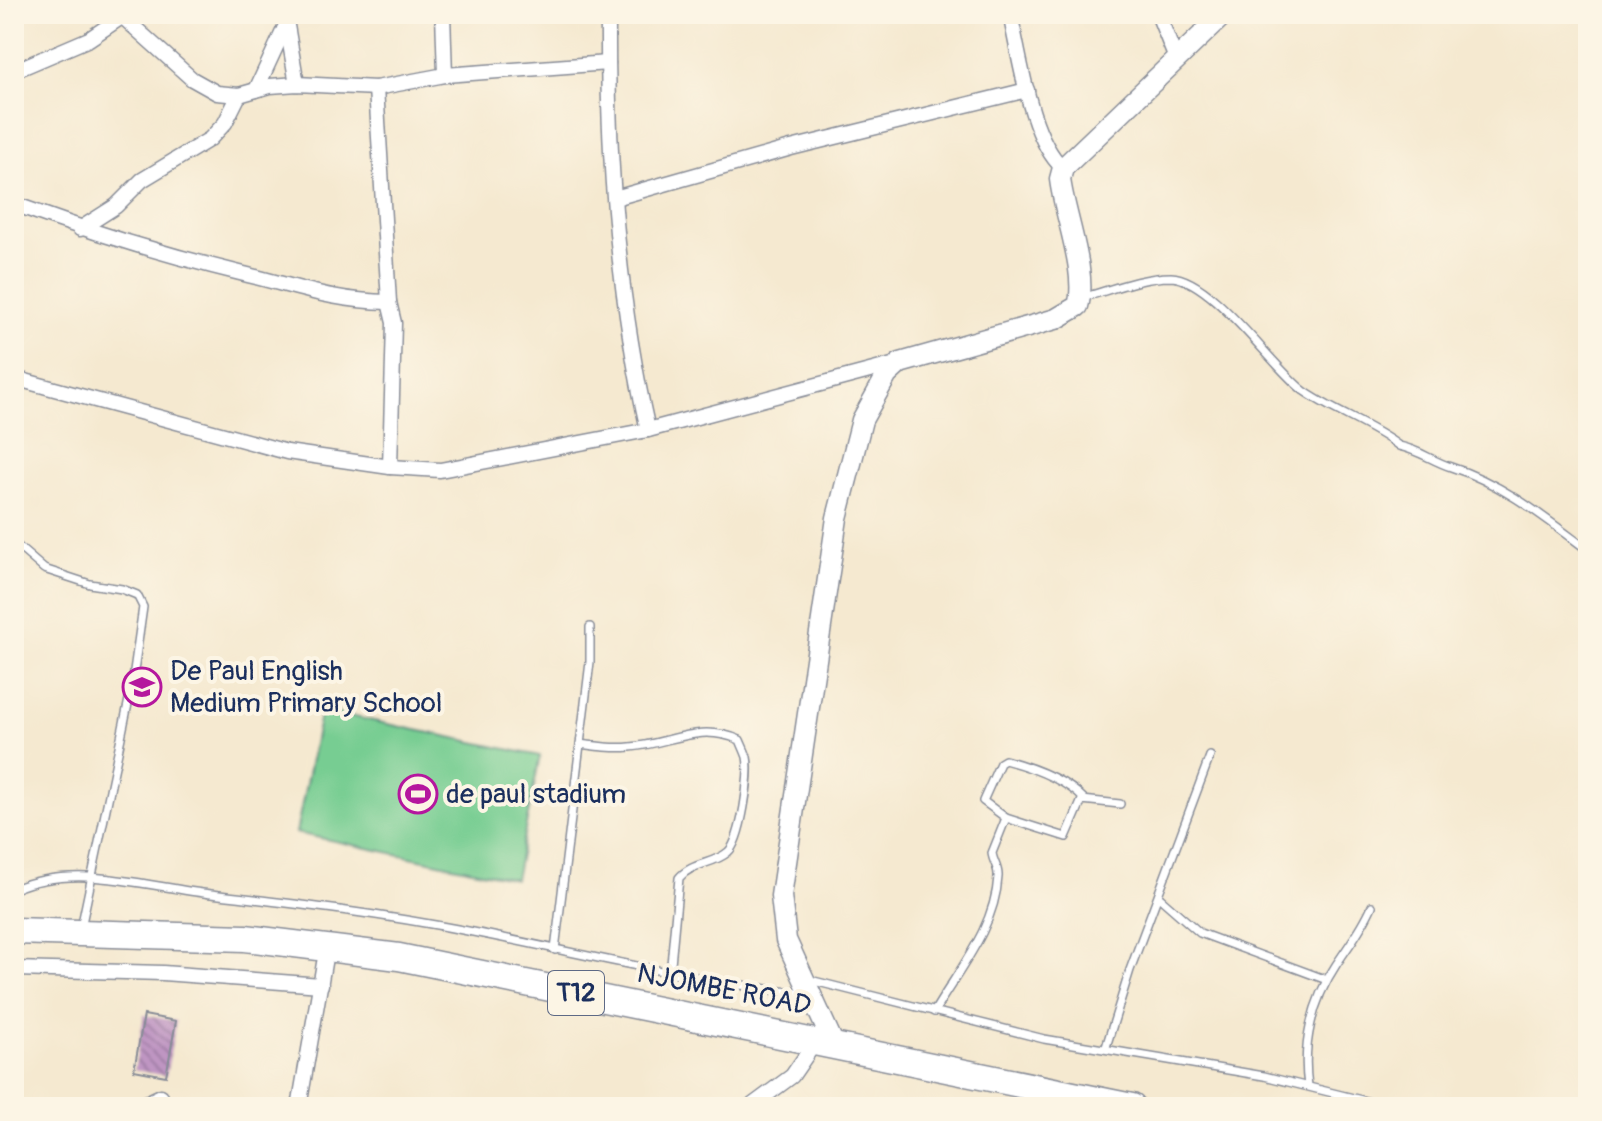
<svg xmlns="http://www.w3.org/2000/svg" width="1602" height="1121" font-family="Pangolin,sans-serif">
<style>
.pitch{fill:#77cd92;stroke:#497e78;stroke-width:2}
.building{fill:url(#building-back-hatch)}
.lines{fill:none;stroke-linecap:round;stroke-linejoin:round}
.lane-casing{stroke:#888c97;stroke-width:10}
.street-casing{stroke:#888c97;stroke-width:17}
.secondary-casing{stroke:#888c97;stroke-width:23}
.highway-casing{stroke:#888c97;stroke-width:29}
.lane{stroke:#fff;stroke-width:7}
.street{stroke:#fff;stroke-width:14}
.secondary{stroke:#fff;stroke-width:20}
.highway{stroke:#fff;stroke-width:26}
.labels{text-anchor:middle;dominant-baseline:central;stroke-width:8;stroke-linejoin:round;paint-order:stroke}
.shield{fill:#fcf5e5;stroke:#5e6a86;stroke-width:2}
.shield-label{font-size:26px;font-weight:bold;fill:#1b2f5e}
.poi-label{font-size:28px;fill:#1b2f5e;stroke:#fcf5e5;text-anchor:start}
.street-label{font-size:28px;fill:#1b2f5e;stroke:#fcf5e5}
</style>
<defs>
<pattern id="building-back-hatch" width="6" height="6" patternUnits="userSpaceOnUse" patternTransform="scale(2)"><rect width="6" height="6" fill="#c096c3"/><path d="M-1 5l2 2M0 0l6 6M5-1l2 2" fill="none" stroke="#9b7ba2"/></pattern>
</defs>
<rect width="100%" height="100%" fill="#fcf5e5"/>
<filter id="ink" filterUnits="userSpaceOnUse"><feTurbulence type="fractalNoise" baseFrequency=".0125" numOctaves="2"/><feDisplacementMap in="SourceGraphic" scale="16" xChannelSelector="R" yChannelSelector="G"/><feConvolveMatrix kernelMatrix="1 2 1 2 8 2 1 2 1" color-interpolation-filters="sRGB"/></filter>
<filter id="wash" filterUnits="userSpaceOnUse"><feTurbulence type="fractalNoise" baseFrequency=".006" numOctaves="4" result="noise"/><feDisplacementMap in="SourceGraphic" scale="32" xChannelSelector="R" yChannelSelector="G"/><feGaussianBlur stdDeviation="1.8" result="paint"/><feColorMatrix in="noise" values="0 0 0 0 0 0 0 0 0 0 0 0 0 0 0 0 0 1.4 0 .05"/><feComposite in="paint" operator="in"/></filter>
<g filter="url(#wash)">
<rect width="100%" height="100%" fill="#f5e9d0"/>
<polygon class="pitch" points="321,710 540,756 515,879 296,833"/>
<g id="blocks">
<polygon class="building" points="144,1015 176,1021 166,1076 134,1070"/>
</g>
</g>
<g filter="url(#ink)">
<use href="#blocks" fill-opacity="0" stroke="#888c97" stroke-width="2"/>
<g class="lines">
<g class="lane-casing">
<g id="lane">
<path d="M1082,298C1110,290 1141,277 1171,277C1212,278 1272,367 1304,391C1334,412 1370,424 1399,446C1419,450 1432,461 1451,467C1502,483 1545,518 1588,550"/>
<polyline points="14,543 44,569 90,584 122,589 137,595 143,607 132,685 81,928"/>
<path d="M580,744C596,746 613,749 630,747C670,744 698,722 740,740C742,745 745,751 747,757C751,774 741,842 728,852C713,865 692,862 679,878L670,975"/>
<polyline points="1006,818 1066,837 1082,800 1120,804"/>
<path d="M14,889C75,862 148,887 211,894C297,904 382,914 468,931C581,953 691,981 806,994"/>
<polyline points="1160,898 1200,933 1327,980"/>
<polyline points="555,950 590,662 590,627"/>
<polyline points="810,980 1044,1039 1264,1076 1390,1107"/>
<path d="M934,1012C959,969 995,928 998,877C999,868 993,862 992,853L1006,818L983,801L1000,763L1005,760C1031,767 1065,779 1084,799"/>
<polyline points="1106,1047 1130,970 1210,756"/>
<path d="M1308,1086C1302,1045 1312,1001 1336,965C1349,945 1362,929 1372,906"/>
</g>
</g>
<g class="street-casing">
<g id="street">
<polyline points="285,14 297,84"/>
<polyline points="443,14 445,75"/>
<path d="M608,14C607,153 617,294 648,430"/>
<path d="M1010,14C1020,57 1030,139 1063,168"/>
<polyline points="1158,14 1176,59"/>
<polyline points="124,18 192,79 217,93 239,95 270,86 297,84 376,88 445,75 608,63"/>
<polyline points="14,71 89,39 126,14"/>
<polyline points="376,88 389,302 394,323 390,467"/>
<polyline points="256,90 286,25"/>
<polyline points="615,198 791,148 1027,90"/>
<path d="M14,204C90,232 166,255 244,274C298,287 332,301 389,302"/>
<polyline points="80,229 116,206 142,180 210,139 225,123 239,95"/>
<polyline points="14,378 287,452 390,467 440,470 648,430 896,364"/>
<polyline points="14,969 163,973 321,985"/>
<polyline points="138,1107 161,1096"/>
<polyline points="299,1107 327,946"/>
<polyline points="750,1107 792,1076 816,1041"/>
</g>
</g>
<g class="secondary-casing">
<path id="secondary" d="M834,1045L786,940L781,896L837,518L862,420L887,375L900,363L1056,319L1078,306C1088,273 1064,214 1060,179L1063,168L1224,14"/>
</g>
<g class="highway-casing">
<polyline id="highway" points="14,931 245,938 399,957 1132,1107"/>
</g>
<use href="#lane" class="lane"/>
<use href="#street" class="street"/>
<use href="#secondary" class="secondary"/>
<use href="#highway" class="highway"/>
</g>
</g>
<defs>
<g id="school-ring" transform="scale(2)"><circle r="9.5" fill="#fcf5e5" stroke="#b5179e" stroke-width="1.5"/><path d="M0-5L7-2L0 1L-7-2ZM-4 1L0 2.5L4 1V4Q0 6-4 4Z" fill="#b5179e"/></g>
<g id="stadium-ring" transform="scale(2)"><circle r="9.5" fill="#fcf5e5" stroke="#b5179e" stroke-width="1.5"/><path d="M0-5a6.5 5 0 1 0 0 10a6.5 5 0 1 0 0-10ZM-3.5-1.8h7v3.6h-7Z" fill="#b5179e"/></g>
</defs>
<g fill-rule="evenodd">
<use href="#school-ring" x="142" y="687"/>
<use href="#stadium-ring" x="418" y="794"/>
</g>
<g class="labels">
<rect class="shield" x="548" y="971" width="56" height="44" rx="6"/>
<g class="shield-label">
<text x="576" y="993">T12</text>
</g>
<g class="poi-label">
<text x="170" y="671">De Paul English<tspan x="170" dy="32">Medium Primary School</tspan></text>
<text x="446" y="794">de paul stadium</text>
</g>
<g class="street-label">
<text transform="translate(724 990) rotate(11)">NJOMBE ROAD</text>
</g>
</g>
<rect width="1602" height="1121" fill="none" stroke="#fcf5e5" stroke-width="48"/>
</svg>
